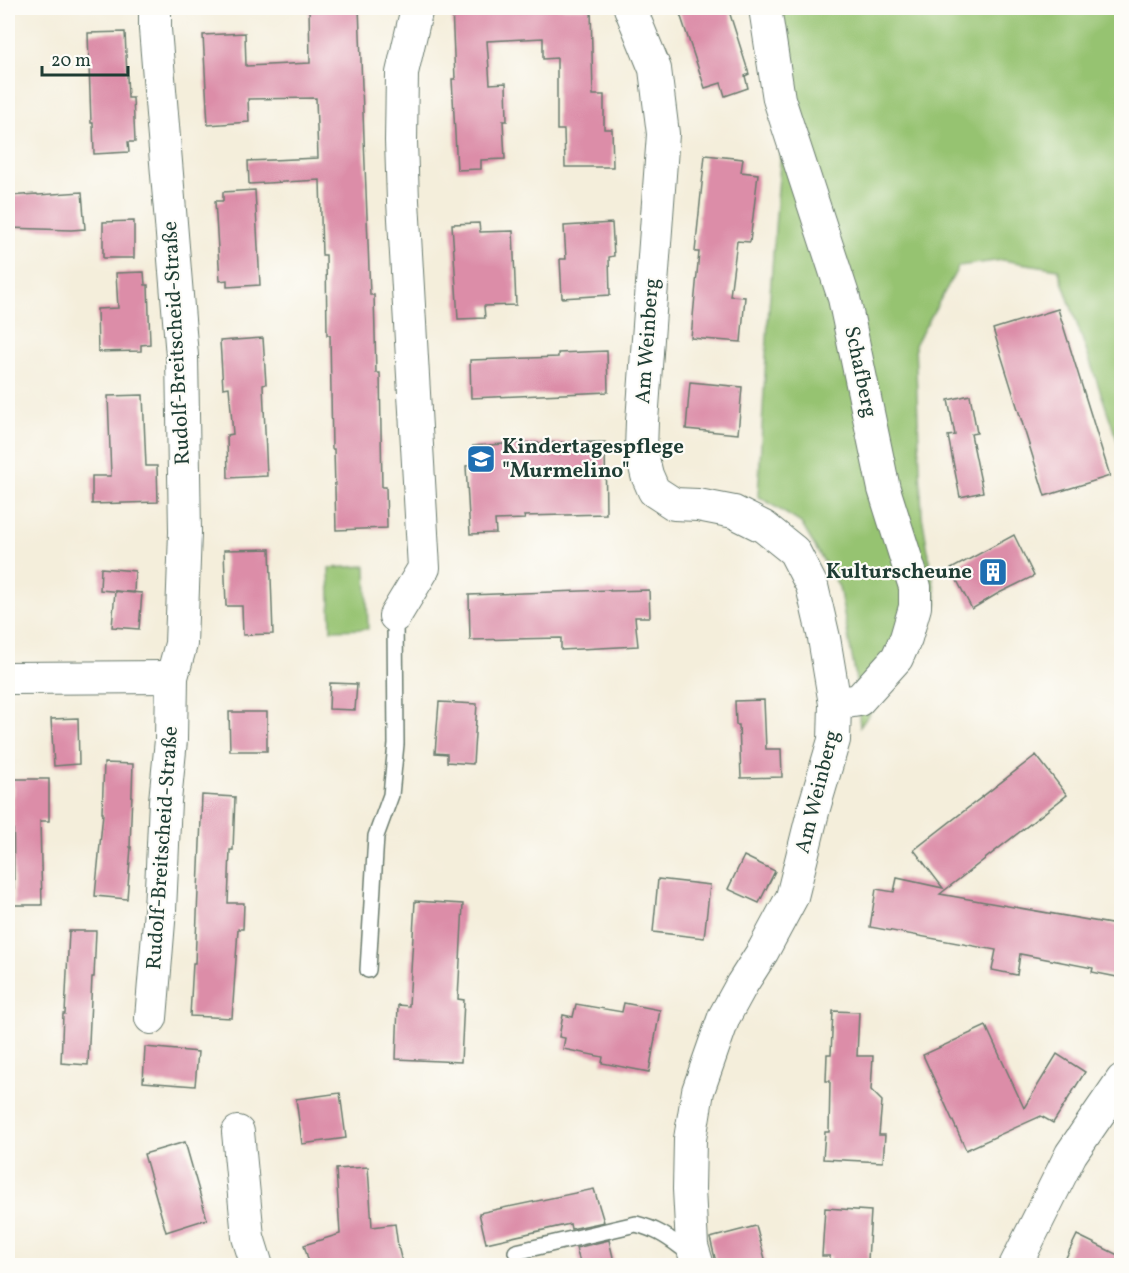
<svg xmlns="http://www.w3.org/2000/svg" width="1129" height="1273" font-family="Vollkorn,serif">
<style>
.green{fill:#96c371;stroke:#5a8052;stroke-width:1.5}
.building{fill:#dc8da8}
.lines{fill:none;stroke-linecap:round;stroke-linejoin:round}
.service-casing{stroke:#6a7b6e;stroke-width:18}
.minor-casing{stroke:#6a7b6e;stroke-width:34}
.service{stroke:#fff;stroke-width:15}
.minor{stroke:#fff;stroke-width:32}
.labels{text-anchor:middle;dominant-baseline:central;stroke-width:4.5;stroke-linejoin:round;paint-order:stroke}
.street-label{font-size:21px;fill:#1f3d34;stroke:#fdfcf7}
.poi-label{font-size:21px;font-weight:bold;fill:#1f3d34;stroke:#fdfcf7;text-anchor:start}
</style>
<rect width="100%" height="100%" fill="#fdfcf7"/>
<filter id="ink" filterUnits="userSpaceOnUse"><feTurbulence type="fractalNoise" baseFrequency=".0167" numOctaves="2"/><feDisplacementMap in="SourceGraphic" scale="12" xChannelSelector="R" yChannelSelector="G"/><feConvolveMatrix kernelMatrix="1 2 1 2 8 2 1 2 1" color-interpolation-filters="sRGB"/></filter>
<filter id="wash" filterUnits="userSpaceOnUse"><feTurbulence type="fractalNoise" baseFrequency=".008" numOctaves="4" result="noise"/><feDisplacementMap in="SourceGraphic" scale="24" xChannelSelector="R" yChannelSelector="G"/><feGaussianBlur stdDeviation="1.35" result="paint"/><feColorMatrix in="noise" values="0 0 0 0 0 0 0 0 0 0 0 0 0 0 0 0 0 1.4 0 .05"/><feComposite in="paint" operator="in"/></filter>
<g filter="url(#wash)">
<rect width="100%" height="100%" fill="#f4eedb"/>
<g class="green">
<polygon points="779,8 1121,8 1121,451 1058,269 1002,260 959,266 915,345 922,516 937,603 895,677 860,727 855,673 839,587 801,523 758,496 768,321 781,149"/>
<polygon points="366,566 368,629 331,630 329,568"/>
</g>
<g id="blocks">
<g class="building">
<polygon points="309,8 359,8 370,295 374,295 376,373 380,373 382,487 386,487 387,528 336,530 334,449 332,449 330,335 327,335 326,255 322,255 320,180 249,184 248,161 318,158 316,98 248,99 249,122 208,125 203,35 245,33 246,66 310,63"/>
<polygon points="452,8 591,8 593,95 604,95 604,129 612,129 613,167 565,167 564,130 557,130 557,58 543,59 543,38 487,41 490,84 506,83 507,121 503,121 505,159 481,160 481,169 457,170 452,79 455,79"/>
<polygon points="678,8 728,8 749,74 745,76 748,88 725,96 721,83 705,88"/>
<polygon points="125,32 128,98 133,98 135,142 128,142 129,152 94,154 93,123 91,123 88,33"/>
<polygon points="705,155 743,159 741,172 758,174 750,242 737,241 730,296 745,297 741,342 691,338 699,252 695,252"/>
<polygon points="255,190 260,285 227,287 227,280 220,281 215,201 223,201 223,192"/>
<polygon points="82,192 85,229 71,230 8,228 8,196 37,194 38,195"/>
<polygon points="134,221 134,258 103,258 103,222"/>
<polygon points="479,223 480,232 513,231 516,305 484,306 485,318 458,319 452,224"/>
<polygon points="612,223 614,256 609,257 610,295 562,298 560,259 566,259 564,226"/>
<polygon points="144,272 145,285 148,285 150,344 141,345 141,351 98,352 97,309 118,308 116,273"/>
<polygon points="1058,309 1110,476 1045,496 993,329"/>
<polygon points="263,338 266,384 263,385 267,476 228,478 227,435 233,434 229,387 223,388 220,341"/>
<polygon points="607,351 608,392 471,398 470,360 558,357 558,353"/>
<polygon points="690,382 742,387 738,434 686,429"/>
<polygon points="143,395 146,466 157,466 158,502 92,504 92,476 111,476 108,396"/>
<polygon points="970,395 977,433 971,434 983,492 960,497 948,436 955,435 948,400"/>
<polygon points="605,442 606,514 524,516 525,519 495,520 496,533 470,534 466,466 474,465 473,446 519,443"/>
<polygon points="1014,535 1034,576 997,594 972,609 951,569"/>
<polygon points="270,549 273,634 243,635 242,606 226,606 224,550"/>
<polygon points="101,568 135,571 134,593 100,590"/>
<polygon points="610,590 610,591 649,590 650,617 635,617 638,646 561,650 561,638 470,640 469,595"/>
<polygon points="115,591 142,593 139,629 112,627"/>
<polygon points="330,683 357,684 355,710 329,709"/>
<polygon points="764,700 766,749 781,749 782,777 741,778 739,725 736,725 735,701"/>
<polygon points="439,702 477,704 473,764 447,762 447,754 435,753"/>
<polygon points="229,712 267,712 267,751 230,751"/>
<polygon points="78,718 79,764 54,766 51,719"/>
<polygon points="1036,755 1067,795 940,894 1122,926 1122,978 1092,972 1093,968 1020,954 1017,975 992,970 996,950 870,927 876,889 894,892 897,878 943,888 914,850"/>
<polygon points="104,763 133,764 130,847 131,847 127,899 95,896 103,813 102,813"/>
<polygon points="13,779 49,779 49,821 40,821 42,905 14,905"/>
<polygon points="202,795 235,797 233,850 230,850 228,903 244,903 243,929 238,929 232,1018 190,1016 193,963 195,963"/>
<polygon points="744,856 775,871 759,903 728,889"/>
<polygon points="658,879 710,885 704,938 653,932"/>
<polygon points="415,901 463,904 458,999 464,1000 461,1062 396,1059 398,1005 409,1006"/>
<polygon points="69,931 96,931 94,977 92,977 88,1065 61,1063 63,1014 65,1014"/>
<polygon points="624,1003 660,1010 649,1072 602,1063 603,1057 563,1049 565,1038 559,1037 563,1015 573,1017 576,1004 622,1012"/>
<polygon points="833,1011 859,1012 857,1056 873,1056 871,1090 882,1101 879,1135 885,1135 883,1162 823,1159 825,1132 829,1132 830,1081 826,1081 827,1054 831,1054"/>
<polygon points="986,1026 1024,1108 1057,1054 1085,1072 1053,1123 1041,1116 966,1150 923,1055"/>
<polygon points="145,1047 198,1052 195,1086 143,1082"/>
<polygon points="340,1093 346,1138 302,1144 296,1099"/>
<polygon points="185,1142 207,1219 166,1232 144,1154"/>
<polygon points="368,1167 372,1227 395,1224 398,1246 403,1266 310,1266 304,1245 340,1234 336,1169"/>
<polygon points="594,1189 604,1222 571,1229 570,1224 486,1243 479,1213"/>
<polygon points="825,1208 871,1211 868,1260 860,1260 860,1266 830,1266 830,1256 822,1256"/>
<polygon points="756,1226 767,1266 717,1266 710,1238"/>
<polygon points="1077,1235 1122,1257 1122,1266 1062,1266"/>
<polygon points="609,1240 615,1266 581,1266 576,1248"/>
</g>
</g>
</g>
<g filter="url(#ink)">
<use href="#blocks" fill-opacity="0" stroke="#6a7b6e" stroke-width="1.5"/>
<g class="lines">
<g class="service-casing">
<g id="service">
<polyline points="368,970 376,836 391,795 396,744 395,616"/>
<path d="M516,1252L636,1224C655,1229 665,1235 681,1247L692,1246"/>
</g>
</g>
<g class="minor-casing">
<g id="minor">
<polyline points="630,8 655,69 663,134 642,421 641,450 647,475 654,491 674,504 698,505 734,512 764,527 794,551 812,586 824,638 835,704 834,740 814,808 792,897 763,951 742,984 724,1017 698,1091 690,1139 689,1189 692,1246 698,1266"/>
<polyline points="765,8 779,99 844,298 884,489 915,587 915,607 906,638 897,658 859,700 835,704"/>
<polyline points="395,616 424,568 403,201 401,141 402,73 417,8"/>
<polyline points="8,678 172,677"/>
<polyline points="151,1018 160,910 165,801 171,740 172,677 181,644 185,532 182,356 155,29 155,8"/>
<polyline points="238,1132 248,1237 257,1266"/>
<polyline points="1015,1266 1071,1154 1122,1080"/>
</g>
</g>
<use href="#service" class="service"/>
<use href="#minor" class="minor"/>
</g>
</g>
<defs>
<g id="school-square" transform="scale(1.5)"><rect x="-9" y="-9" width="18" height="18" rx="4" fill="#1f6fb2" stroke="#fdfcf7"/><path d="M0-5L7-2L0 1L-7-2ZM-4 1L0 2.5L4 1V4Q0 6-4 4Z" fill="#fff"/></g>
<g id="building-square" transform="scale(1.5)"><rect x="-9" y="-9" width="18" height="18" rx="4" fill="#1f6fb2" stroke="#fdfcf7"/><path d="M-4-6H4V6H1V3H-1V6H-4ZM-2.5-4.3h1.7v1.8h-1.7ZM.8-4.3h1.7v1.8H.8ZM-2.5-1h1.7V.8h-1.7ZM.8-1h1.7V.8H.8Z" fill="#fff"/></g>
</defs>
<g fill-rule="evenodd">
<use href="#school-square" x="481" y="459"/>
<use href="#building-square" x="993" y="572"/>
</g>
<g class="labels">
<g class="street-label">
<text transform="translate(648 341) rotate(-86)">Am Weinberg</text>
<text transform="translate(177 343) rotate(-93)">Rudolf-Breitscheid-Straße</text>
<text transform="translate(860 372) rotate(78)">Schafberg</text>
<text transform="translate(818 792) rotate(-76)">Am Weinberg</text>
<text transform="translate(163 848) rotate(-86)">Rudolf-Breitscheid-Straße</text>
</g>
<g class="poi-label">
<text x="502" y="447">Kindertagespflege<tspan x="502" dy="24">"Murmelino"</tspan></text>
<text x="972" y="572" text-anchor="end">Kulturscheune</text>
</g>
</g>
<rect width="1129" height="1273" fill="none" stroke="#fdfcf7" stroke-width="30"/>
<path d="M42 66v9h86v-9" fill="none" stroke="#1f3d34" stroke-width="3"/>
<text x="51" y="66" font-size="18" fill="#1f3d34" stroke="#fdfcf7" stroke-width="4.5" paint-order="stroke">20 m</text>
</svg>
